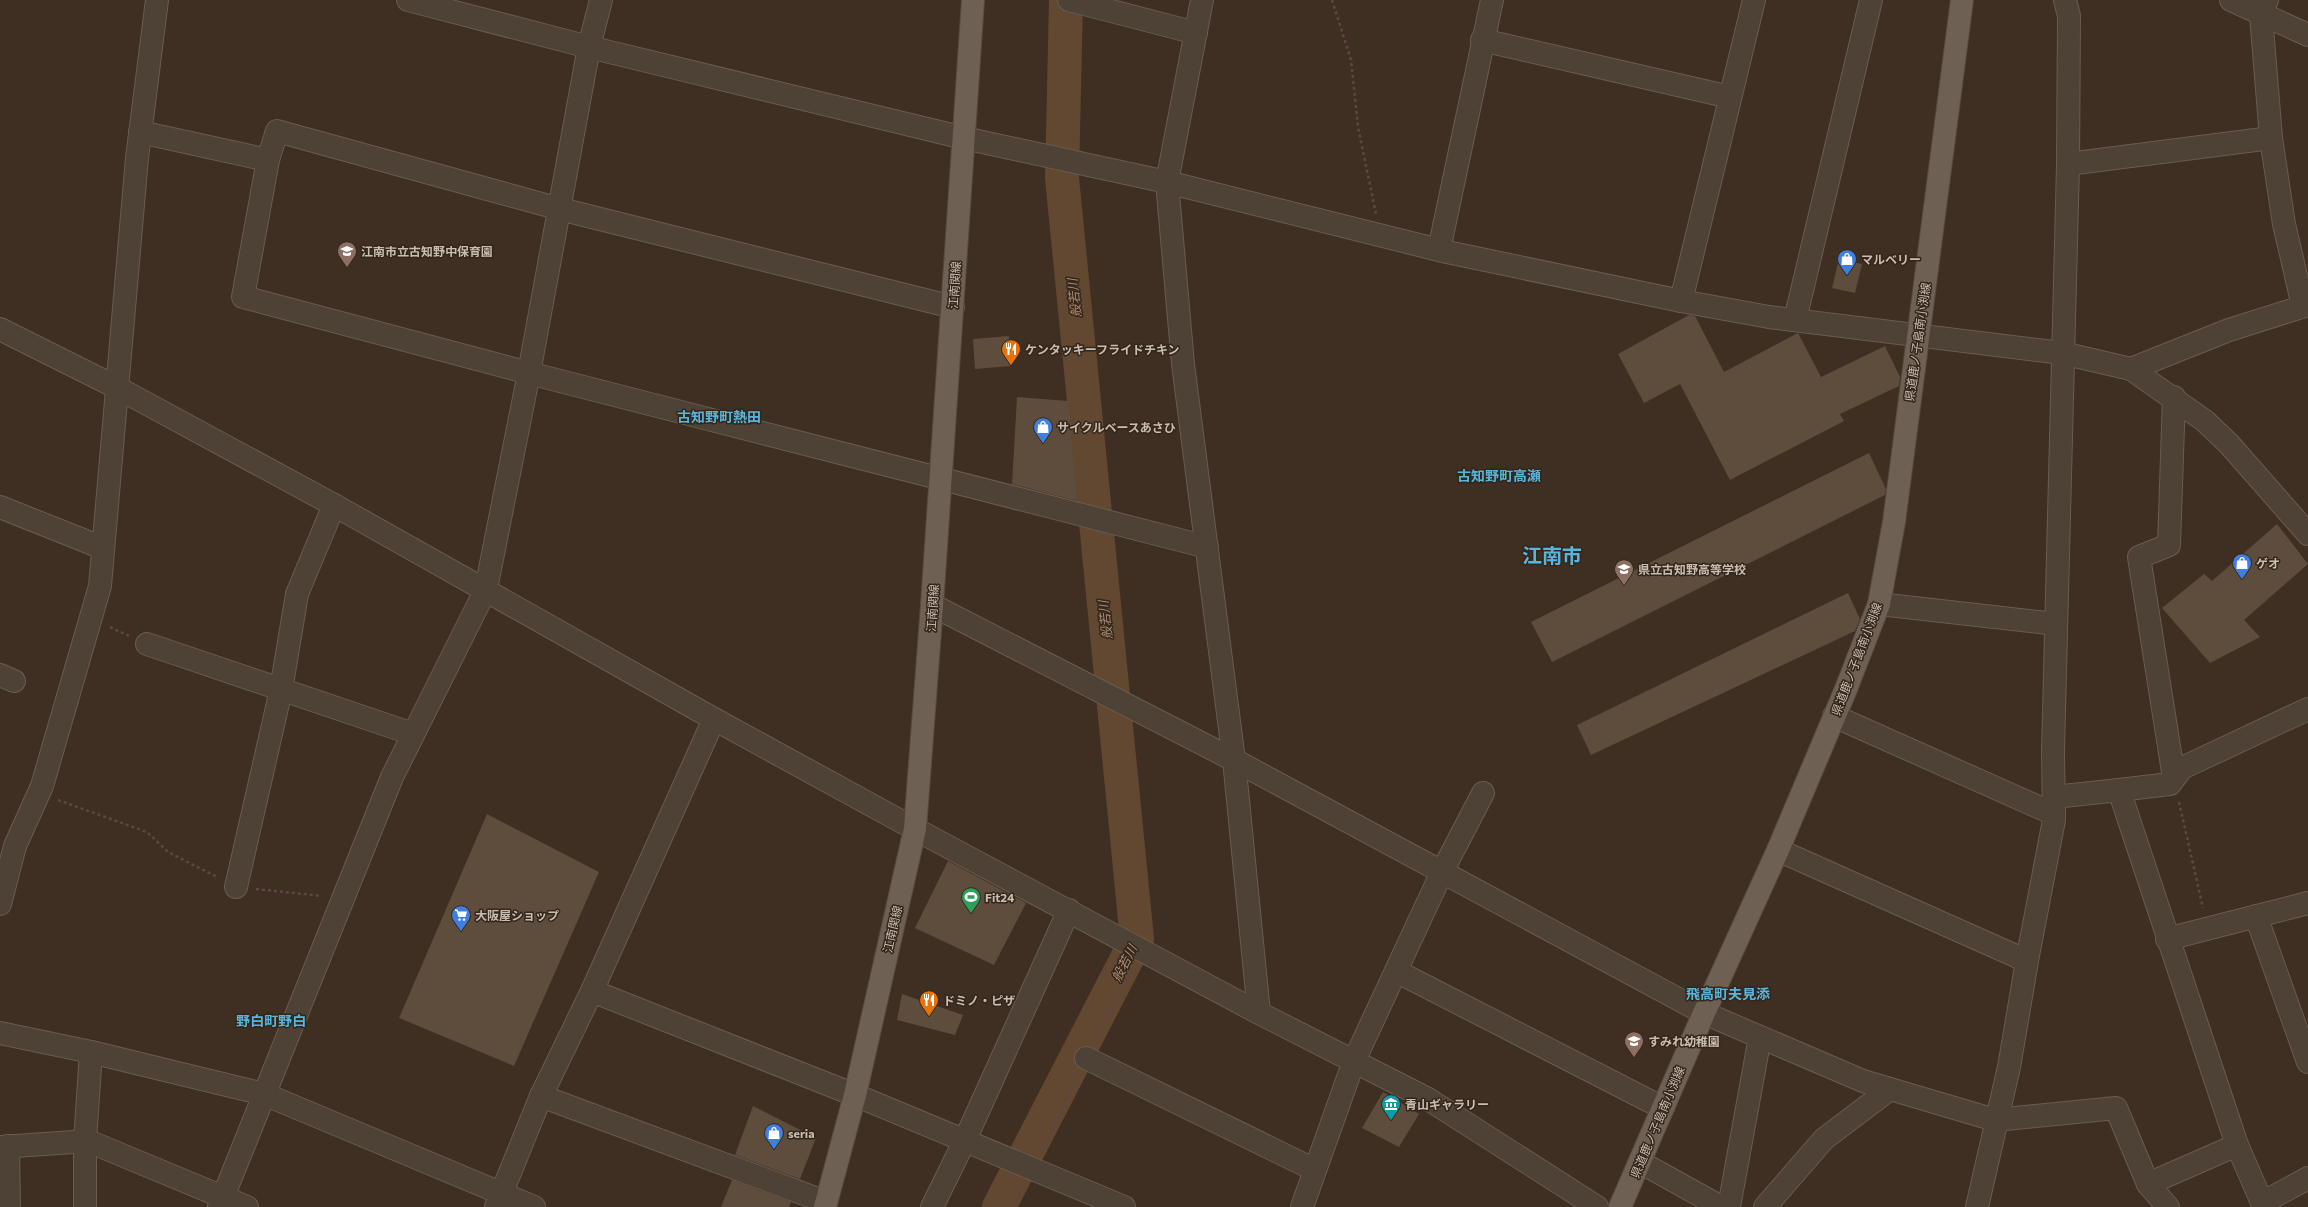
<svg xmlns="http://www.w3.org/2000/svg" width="2308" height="1207" font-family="Commissioner,'Noto Sans JP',sans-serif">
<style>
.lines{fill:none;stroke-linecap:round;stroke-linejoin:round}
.river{stroke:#624731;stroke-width:34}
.building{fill:#5e4d3d}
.minor-casing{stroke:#695c51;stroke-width:24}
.major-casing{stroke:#574a3f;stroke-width:24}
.path{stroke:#5f4545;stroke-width:2.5;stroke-dasharray:3 3;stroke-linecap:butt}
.minor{stroke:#4e4136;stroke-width:22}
.major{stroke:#6f6054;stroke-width:22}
.labels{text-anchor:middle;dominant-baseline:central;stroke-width:3;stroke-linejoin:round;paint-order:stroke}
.poi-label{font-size:12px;font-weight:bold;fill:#cabdb2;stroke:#33261b;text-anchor:start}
.street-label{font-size:12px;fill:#cabdb2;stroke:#33261b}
.water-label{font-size:13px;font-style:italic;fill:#af8c70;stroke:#33261b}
.quarter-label{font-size:14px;font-weight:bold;fill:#5ab5dc;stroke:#33261b}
.town-label{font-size:20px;font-weight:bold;fill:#5ab5dc;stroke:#33261b}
</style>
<rect width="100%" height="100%" fill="#3f2e22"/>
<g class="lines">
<polyline class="river" points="999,1207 1137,939 1062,178 1066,0"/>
</g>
<g class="building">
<polygon points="1839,259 1862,264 1855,293 1832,288"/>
<polygon points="1689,315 1695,316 1724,372 1798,333 1821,377 1885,346 1900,377 1899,386 1840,414 1844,421 1730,480 1680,384 1644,403 1618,354"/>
<polygon points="1009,336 1011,366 975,369 973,339"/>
<polygon points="1017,397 1068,401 1077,501 1012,484"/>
<polygon points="1869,453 1886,489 1885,495 1552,662 1531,622"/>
<polygon points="2277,524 2308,564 2244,620 2260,637 2210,663 2162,608 2204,574 2212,581"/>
<polygon points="1848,593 1860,619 1855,631 1591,755 1577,725"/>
<polygon points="487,814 599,872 514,1066 399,1018"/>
<polygon points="948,861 1026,903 994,965 915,928"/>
<polygon points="902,994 963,1015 955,1035 897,1020"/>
<polygon points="1383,1092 1419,1114 1399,1147 1362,1128"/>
<polygon points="753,1106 816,1138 800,1179 735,1155"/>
<polygon points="732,1180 791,1202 789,1207 721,1207"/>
</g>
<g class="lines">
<g class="minor-casing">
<g id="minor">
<polyline points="408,0 589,47 964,138 1167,182 1447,252 1681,301 1769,317 2062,353 2131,369 2205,421 2229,444 2308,534"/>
<polyline points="1069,0 1196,33"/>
<polyline points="1202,0 1167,182 1183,364 1234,760 1259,1013"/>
<polyline points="2231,0 2308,35"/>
<polyline points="2267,0 2261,15 2271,138 2284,224 2303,306"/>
<polyline points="1482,40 1730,97"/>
<polyline points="140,132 268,160 277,131 560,209 953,307"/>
<polyline points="268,160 243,297 529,373 1207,547"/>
<polyline points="2068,164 2271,138"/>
<polyline points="1439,250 1492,0"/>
<polyline points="1681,301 1754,0"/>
<polyline points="1795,320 1871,0"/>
<polyline points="0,329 116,387 334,505 714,719 915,829 1259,1013 1428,1099 1597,1207"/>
<polyline points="2131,369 2229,330 2308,305"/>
<polyline points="2174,397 2169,545 2139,557 2174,778"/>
<polyline points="0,507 103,548"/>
<polyline points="1879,604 2056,624"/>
<polyline points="932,605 1234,760 1704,1013 1863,1081 1995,1120 2116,1108 2148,1184 2168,1207"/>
<polyline points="147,644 413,734"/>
<polyline points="0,675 14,681"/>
<polyline points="1834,716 2054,814"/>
<polyline points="2119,790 2170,784 2182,768 2308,709"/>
<polyline points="2054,797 2119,790 2237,1145 2264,1207"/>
<polyline points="1778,850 2027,961"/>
<polyline points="236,887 281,690 297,594 334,505"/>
<polyline points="0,904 15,846 42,786 100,586 137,158 157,0"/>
<polyline points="2256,916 2308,1062"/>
<polyline points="2167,939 2308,903"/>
<polyline points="1396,971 1663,1108"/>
<polyline points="592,991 855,1095 1124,1207"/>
<polyline points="0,1033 91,1052 264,1094 534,1207"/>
<polyline points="1086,1058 1315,1170"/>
<polyline points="541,1096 826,1202"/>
<polyline points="8,1146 9,1207"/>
<polyline points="0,1147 88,1141 247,1207"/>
<polyline points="1640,1162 1721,1207"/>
<polyline points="2148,1184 2237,1145"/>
<polyline points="2262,1203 2308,1178"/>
<polyline points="85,1207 85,1141 91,1052"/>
<polyline points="219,1207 392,777 486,589 529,373 589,47 601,0"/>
<polyline points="496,1207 541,1096 592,991 714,719"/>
<polyline points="932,1207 965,1140 1069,910"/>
<polyline points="1302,1207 1354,1061 1442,872 1483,793"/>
<polyline points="1729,1207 1760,1037"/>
<polyline points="1765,1207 1824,1139 1890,1089"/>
<polyline points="1977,1207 2009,1067 2027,961 2054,820 2053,751 2068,164 2069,16 2065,0"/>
</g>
</g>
<g class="major-casing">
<g id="major">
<polyline points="825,1207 855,1095 915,829 932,605 973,0"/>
<polyline points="1620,1207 1704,1013 1778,850 1846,689 1879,604 1894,522 1962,0"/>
</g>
</g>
<g class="path">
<polyline points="1332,0 1351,60 1358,127 1376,214"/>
<polyline points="110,627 129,636"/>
<polyline points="58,800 147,832 168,852 217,877"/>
<polyline points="2179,802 2203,908"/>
<polyline points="256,889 322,896"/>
<polyline points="1094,1041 1132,967"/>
<polyline points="1042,1151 1077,1076"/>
<polyline points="1014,1207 1025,1186"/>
</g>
<use href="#minor" class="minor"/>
<use href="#major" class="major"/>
</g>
<defs>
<g id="school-pin" transform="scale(1)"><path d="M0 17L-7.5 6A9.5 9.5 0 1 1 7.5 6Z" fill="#8d6e63" stroke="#33261b"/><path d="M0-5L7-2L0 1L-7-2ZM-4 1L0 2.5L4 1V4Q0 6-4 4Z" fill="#fff"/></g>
<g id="shop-pin" transform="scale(1)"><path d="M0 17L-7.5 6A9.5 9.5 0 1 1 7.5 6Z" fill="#3f7fe0" stroke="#33261b"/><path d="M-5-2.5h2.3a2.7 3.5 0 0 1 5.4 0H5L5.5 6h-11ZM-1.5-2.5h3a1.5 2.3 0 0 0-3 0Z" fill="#fff"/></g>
<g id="restaurant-pin" transform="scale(1)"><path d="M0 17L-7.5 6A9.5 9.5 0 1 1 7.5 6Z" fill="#e8710a" stroke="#33261b"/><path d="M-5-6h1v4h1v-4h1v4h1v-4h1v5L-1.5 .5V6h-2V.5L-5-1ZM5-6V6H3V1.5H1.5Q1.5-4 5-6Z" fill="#fff"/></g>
<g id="stadium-pin" transform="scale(1)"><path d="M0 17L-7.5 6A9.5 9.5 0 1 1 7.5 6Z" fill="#2e9e5b" stroke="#33261b"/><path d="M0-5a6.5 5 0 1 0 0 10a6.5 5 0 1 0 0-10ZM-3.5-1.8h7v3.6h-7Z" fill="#fff"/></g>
<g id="supermarket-pin" transform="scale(1)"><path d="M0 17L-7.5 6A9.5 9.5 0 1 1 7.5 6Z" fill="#3f7fe0" stroke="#33261b"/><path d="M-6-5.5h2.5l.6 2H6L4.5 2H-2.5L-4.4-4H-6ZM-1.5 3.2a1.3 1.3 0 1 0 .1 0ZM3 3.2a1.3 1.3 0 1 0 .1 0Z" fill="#fff"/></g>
<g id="museum-pin" transform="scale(1)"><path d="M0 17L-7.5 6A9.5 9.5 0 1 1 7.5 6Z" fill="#0f9aa8" stroke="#33261b"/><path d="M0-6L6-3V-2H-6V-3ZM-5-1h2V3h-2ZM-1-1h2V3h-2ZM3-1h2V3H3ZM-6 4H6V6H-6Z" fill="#fff"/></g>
</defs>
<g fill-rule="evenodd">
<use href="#school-pin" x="347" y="251"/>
<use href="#shop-pin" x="1847" y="259"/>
<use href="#restaurant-pin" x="1011" y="349"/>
<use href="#shop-pin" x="1043" y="427"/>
<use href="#shop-pin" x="2242" y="563"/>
<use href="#school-pin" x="1624" y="569"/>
<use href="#stadium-pin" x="971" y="897"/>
<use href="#supermarket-pin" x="461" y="915"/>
<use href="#restaurant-pin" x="929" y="1000"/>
<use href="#school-pin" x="1634" y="1041"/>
<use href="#museum-pin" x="1391" y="1104"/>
<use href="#shop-pin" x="774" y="1133"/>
</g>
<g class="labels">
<g class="poi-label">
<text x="361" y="251">江南市立古知野中保育園</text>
<text x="1861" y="259">マルベリー</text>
<text x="1025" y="349">ケンタッキーフライドチキン</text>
<text x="1057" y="427">サイクルベースあさひ</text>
<text x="2256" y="563">ゲオ</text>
<text x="1638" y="569">県立古知野高等学校</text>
<text x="985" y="897">Fit24</text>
<text x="475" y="915">大阪屋ショップ</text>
<text x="943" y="1000">ドミノ・ピザ</text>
<text x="1648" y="1041">すみれ幼稚園</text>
<text x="1405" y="1104">青山ギャラリー</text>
<text x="788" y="1133">seria</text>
</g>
<g class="street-label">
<text transform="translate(954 285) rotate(-86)">江南関線</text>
<text transform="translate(1917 342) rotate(-82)">県道鹿ノ子島南小渕線</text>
<text transform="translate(932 608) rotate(-86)">江南関線</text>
<text transform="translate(1856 659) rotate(-69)">県道鹿ノ子島南小渕線</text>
<text transform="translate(892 929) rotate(-77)">江南関線</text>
<text transform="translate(1657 1122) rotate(-67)">県道鹿ノ子島南小渕線</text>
</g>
<g class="water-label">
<text transform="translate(1074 298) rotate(-96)">般若川</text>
<text transform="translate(1105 620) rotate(-96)">般若川</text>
<text transform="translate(1124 963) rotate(-63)">般若川</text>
</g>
<g class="quarter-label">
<text x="719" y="416">古知野町熱田</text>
<text x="1499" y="475">古知野町高瀬</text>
<text x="1728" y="993">飛高町夫見添</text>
<text x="271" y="1020">野白町野白</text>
</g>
<g class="town-label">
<text x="1552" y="555">江南市</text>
</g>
</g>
</svg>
